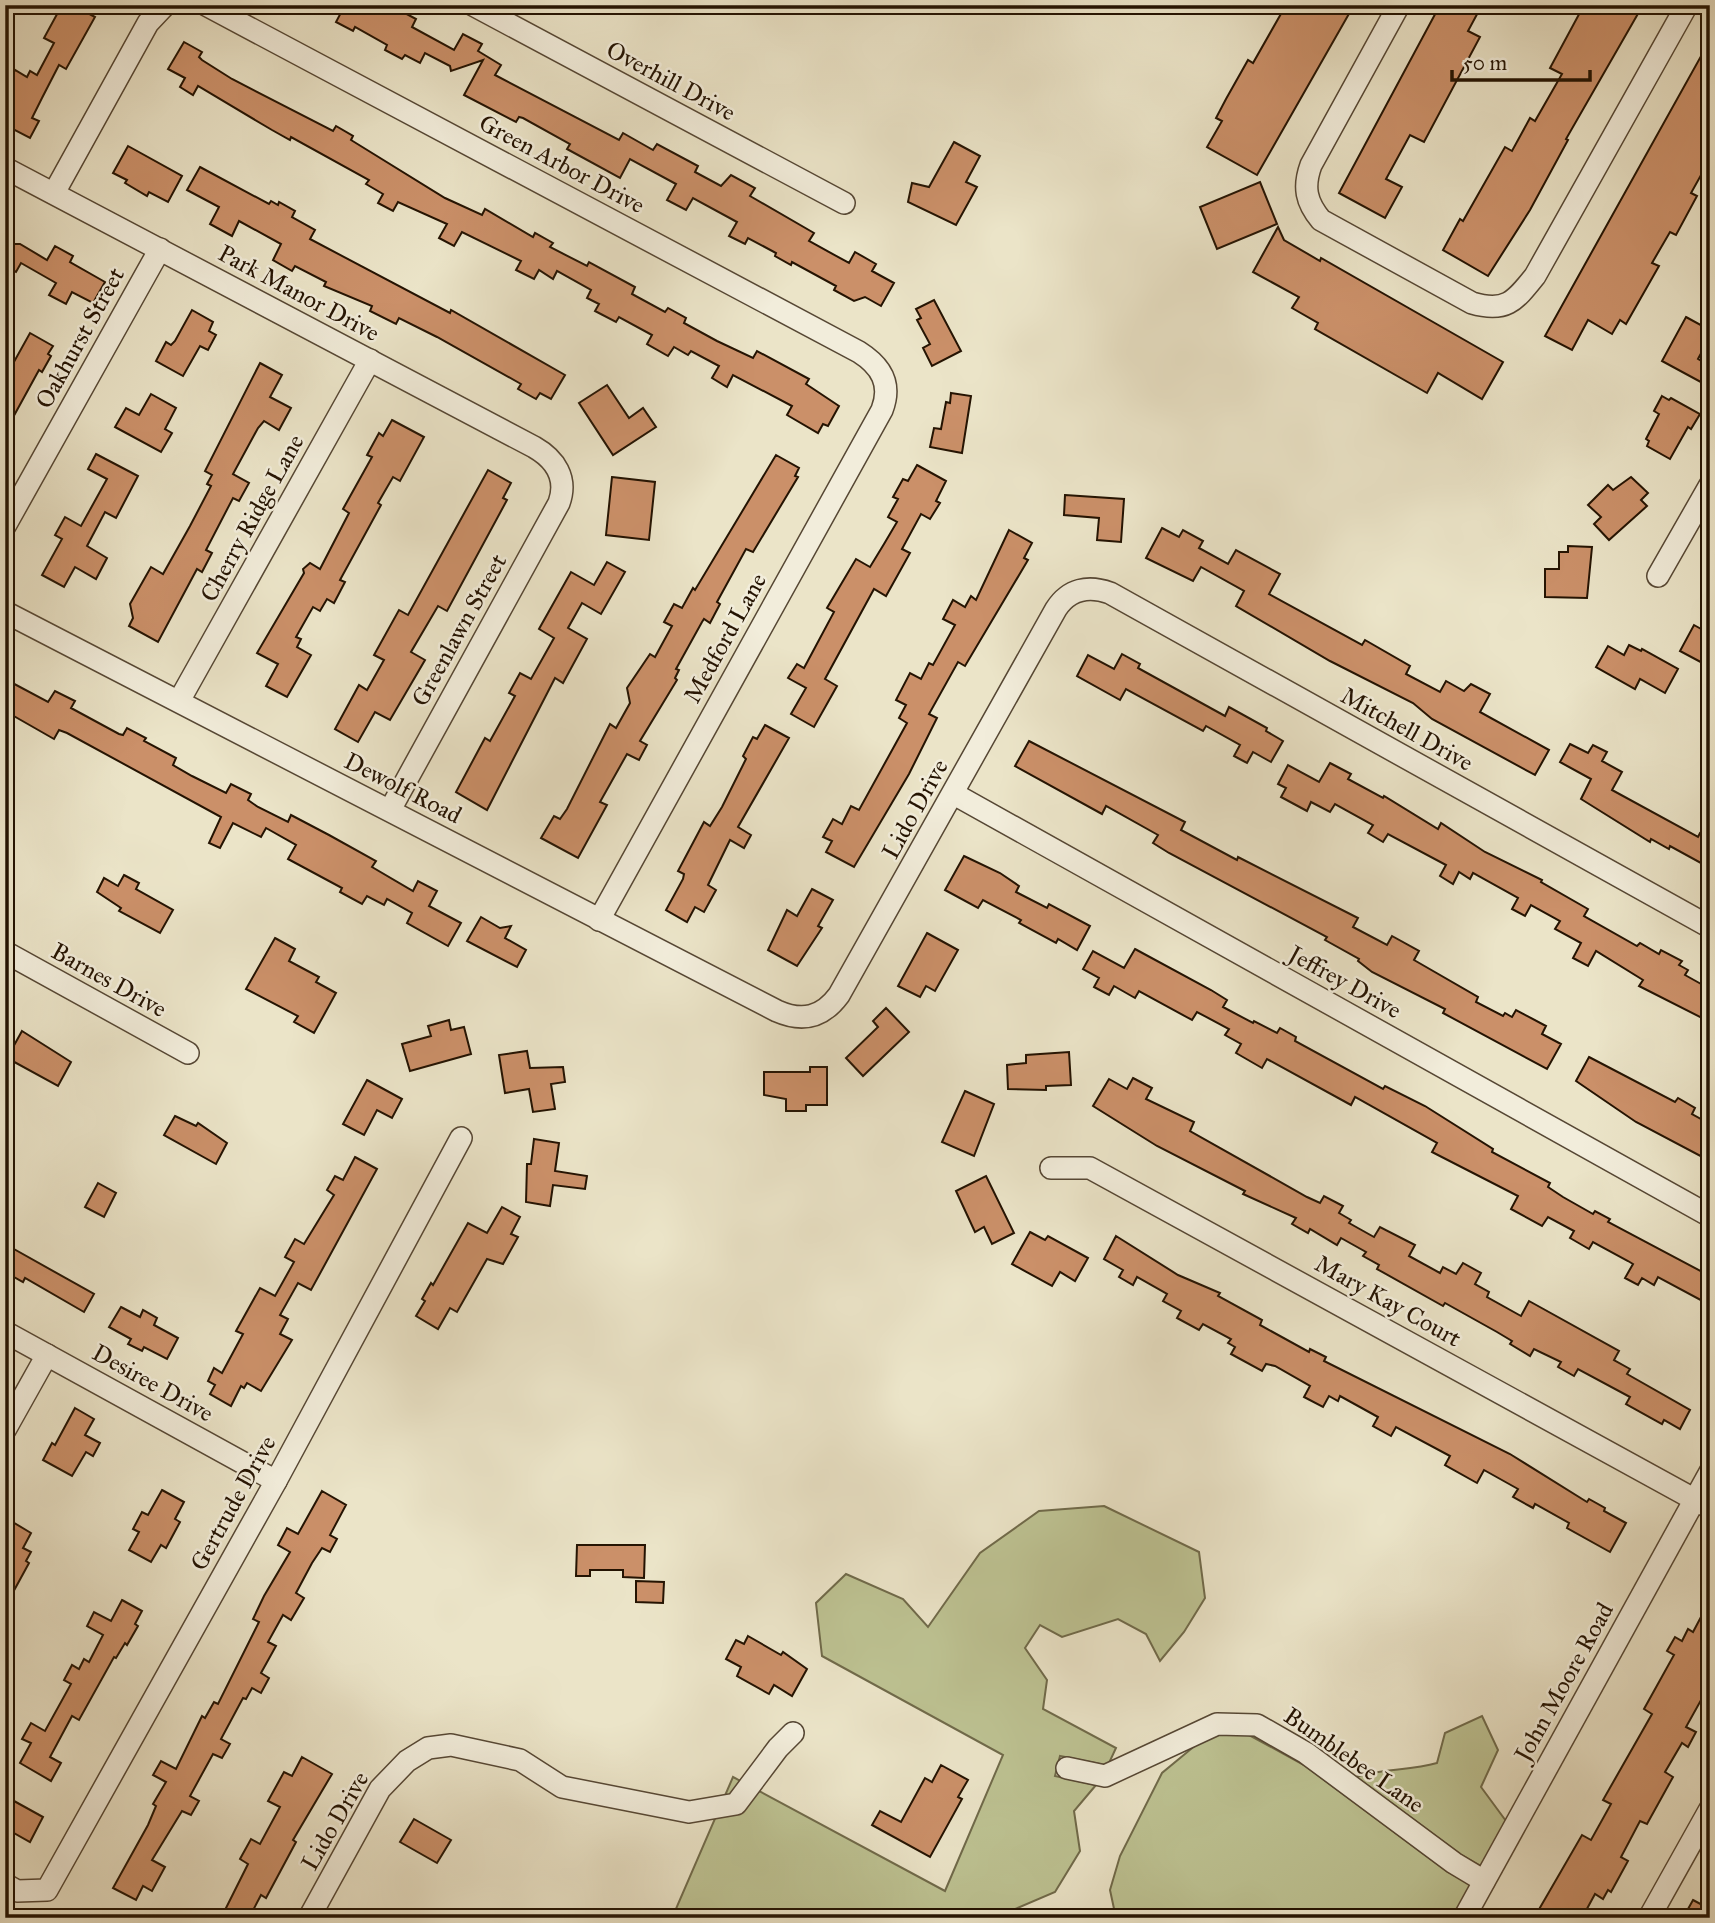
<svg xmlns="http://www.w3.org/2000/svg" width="1715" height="1923" font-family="'IM FELL Great Primer',serif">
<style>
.green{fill:#bdc292;stroke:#706a4a;stroke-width:2}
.building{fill:#cb9069;stroke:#241302;stroke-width:2}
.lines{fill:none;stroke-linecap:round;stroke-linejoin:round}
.minor-casing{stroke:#564734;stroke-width:24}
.minor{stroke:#f2eddb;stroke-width:21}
.labels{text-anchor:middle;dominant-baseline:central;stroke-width:5;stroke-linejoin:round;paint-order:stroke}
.street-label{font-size:24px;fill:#241302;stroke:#f2eddb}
</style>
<rect width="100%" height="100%" fill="#ebe4c8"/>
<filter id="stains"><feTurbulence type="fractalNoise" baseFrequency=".00286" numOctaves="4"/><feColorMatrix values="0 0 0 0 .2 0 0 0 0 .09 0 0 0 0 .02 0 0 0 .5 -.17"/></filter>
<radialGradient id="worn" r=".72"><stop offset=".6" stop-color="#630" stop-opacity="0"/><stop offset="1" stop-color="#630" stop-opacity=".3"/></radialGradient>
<g class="green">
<polygon points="1104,1506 1199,1552 1205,1598 1184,1632 1160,1661 1146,1634 1118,1619 1062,1637 1040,1625 1025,1648 1047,1680 1043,1709 1116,1748 1109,1763 1105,1765 1060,1756 1055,1776 1096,1785 1074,1811 1080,1851 1055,1892 1015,1909 1009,1918 672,1918 733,1777 945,1891 1003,1755 822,1656 816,1603 846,1574 903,1599 928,1627 980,1553 1039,1511"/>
<path d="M1482,1716L1498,1750L1481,1787L1506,1821L1481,1866L1460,1854L1356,1777C1382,1768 1410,1771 1437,1763L1445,1733Z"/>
<polygon points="1218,1734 1249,1735 1304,1765 1448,1872 1471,1885 1453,1918 1116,1918 1110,1890 1120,1856 1162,1773 1197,1744"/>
</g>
<g class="building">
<polygon points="62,5 73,5 95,17 66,69 59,65 42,98 32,118 39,121 30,138 5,125 5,88 15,70 27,77 30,71 37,75 54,43 44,38"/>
<polygon points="345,5 390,5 416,19 412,27 454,50 463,34 482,44 478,51 501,65 495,75 619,140 623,133 653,150 657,144 698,166 695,172 721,186 731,175 755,188 750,196 814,233 809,241 849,263 855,252 876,264 872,271 894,283 881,306 865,297 854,301 834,290 836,286 792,262 791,265 775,256 776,253 748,238 745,244 729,236 737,222 693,198 686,210 667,200 676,184 630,159 620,178 567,149 570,144 523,118 519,117 516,122 464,95 483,60 451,71 450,66 425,53 420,63 405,55 402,59 385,50 387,45 355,27 353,31 336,22"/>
<polygon points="1286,5 1354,5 1257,175 1207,147 1222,121 1216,118 1226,99 1248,60 1253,63"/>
<polygon points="1440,5 1482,5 1468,31 1480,37 1424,142 1410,135 1386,179 1402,187 1385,218 1339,193"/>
<polygon points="1584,5 1643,5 1566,139 1568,140 1530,210 1488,276 1443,250 1460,219 1463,221 1505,147 1512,151 1530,118 1535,121 1562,74 1550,68"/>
<polygon points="1710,40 1710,159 1691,193 1697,196 1676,235 1670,232 1652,263 1659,266 1626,324 1620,320 1612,334 1588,320 1572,350 1545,336"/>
<polygon points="184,42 202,52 199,57 202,60 232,79 333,131 336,126 353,136 351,140 445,198 482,215 485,209 533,237 535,233 553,243 550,247 587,266 589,262 635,287 632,294 665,312 668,308 686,318 684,323 717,341 753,358 757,351 809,379 806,384 839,406 828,426 823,424 818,433 787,415 792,406 733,375 727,387 712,378 719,366 691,351 688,355 674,347 668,356 647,344 652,335 619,317 616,322 595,311 599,304 587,298 591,290 557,271 553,279 539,270 534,279 516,270 521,261 462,232 454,246 439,238 447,224 398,202 393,211 378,203 383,194 366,184 369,180 291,137 290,140 272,130 198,86 193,95 180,87 185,78 168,69"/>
<polygon points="954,142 980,156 966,182 977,187 956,225 908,202 912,183 929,187"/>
<polygon points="128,146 182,176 168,202 149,192 147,196 125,183 127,180 113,173"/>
<polygon points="200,167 269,204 271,201 278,205 279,202 295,211 292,217 315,230 310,239 450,313 451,310 565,375 551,399 540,393 536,399 518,389 521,384 437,337 399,318 396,324 370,311 372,306 324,286 326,282 295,266 292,271 273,260 281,244 239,221 232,236 210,224 219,207 187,190"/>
<polygon points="1260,182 1277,224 1217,249 1200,207"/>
<polygon points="1278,227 1284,240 1320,261 1321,258 1503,362 1482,399 1438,373 1427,393 1315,329 1318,323 1292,308 1299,297 1253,272"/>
<polygon points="5,244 20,244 47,260 55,246 73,256 70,262 105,282 93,303 72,292 66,304 49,295 56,283 21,263 16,272 5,266"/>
<polygon points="934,300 961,351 932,366 923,348 930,344 917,320 921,318 916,309"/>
<polygon points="192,310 213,322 209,331 216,335 208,350 200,346 183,376 156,361 166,342 171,345 175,341"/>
<polygon points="1686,317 1710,330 1710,337 1698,359 1710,366 1710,387 1662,361"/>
<polygon points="30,333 53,346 48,354 51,356 42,372 39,370 5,432 5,378"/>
<polygon points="260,363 282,375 270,397 291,408 279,430 264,421 258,428 233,474 249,483 239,501 233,498 206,550 212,553 202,572 197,569 158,642 129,626 133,618 130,604 151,567 163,574 190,526 211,486 207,484 212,475 205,471"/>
<polygon points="607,385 629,418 643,408 656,427 613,455 579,403"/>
<polygon points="951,393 971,396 962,453 930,447 934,428 941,429 946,402 950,403"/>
<polygon points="151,394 176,408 165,429 172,433 161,452 115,427 126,408 139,415"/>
<polygon points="1662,396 1669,400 1671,398 1700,414 1691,429 1688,427 1670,459 1647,446 1649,441 1646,439 1659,414 1654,411"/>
<polygon points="392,420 424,437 400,481 393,477 378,503 381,505 340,580 345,582 334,603 327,599 320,611 313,607 296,637 301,639 297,647 311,655 287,697 266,686 278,664 257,653 304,573 303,569 310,563 320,569 349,513 343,509 372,457 367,455 379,433 383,436"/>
<polygon points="96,454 138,476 116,518 105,512 87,546 107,558 96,579 75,567 64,587 42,575 62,539 55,535 65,517 81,526 107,479 88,469"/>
<polygon points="776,455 799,468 795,476 798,477 753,552 746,549 717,602 720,604 710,623 704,619 702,622 676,669 679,670 675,678 677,680 640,741 647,745 639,760 627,754 600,802 607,805 578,858 541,838 554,816 560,819 567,809 610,724 616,728 630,703 627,688 650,654 655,657 672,626 664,622 674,604 682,608 693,588 695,590"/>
<polygon points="917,465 946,481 936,501 940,503 930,519 921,514 902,549 910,553 886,596 874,589 825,679 837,686 814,727 791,714 806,688 788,678 797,664 804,668 834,612 827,608 856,559 870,567 884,544 897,522 888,517 898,499 893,497 903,479 908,481"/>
<polygon points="488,470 511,483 503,498 507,500 447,611 438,606 411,652 425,660 390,720 375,712 358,742 335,729 359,685 367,690 384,660 374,655 399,610 408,615"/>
<polygon points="612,477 655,482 649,540 606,535"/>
<polygon points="1631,477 1648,493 1641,500 1647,506 1609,540 1594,524 1601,517 1588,505 1608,485 1613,490"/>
<polygon points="1065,495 1124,499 1121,542 1097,540 1099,518 1064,515"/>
<polygon points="1162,528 1179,537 1183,530 1203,541 1199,548 1228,564 1236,550 1280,574 1269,594 1362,645 1365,640 1410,666 1406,674 1440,692 1446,681 1464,691 1471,684 1490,694 1480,712 1549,750 1535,775 1432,719 1413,703 1330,661 1236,606 1244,591 1201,567 1193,581 1146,558"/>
<polygon points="1009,530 1032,543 1024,558 1028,560 965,666 958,662 929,714 937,718 909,774 854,867 826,852 832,841 823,837 833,819 842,824 851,806 859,810 907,723 899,718 906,705 896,700 910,673 921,679 929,663 933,665 955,625 943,619 953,600 965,607 971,596 976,600"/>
<polygon points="1568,546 1592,547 1587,598 1545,597 1545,569 1559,569 1559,552 1568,552"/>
<polygon points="607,562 625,572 601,614 582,603 568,628 587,639 563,683 555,678 487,810 456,792 485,738 490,741 515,696 509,693 520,673 531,679 554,638 539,629 571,572 594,585"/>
<polygon points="1694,625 1710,634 1710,667 1680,651"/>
<polygon points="1629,645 1641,651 1642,649 1678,669 1665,693 1640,679 1635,689 1596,667 1608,646 1624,655"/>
<polygon points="1122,654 1140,664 1138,668 1225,716 1229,707 1267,728 1266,731 1283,741 1271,762 1253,752 1247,763 1234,756 1240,745 1206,726 1203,731 1126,689 1120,700 1077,676 1088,655 1114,669"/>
<polygon points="5,679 48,702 55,691 75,701 71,708 119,734 123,735 127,728 146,738 144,741 176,758 173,765 192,776 226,793 231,784 251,794 248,800 258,807 288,822 291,815 329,835 376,861 372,867 413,891 418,881 437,891 429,906 461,923 448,946 407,923 412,913 387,899 384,905 367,896 362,904 340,892 342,888 288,859 296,845 266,828 261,837 233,823 220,848 209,843 221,817 67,733 59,730 54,739 5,711"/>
<polygon points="765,725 789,738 738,827 751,835 744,848 730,840 708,885 716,890 704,912 695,907 687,922 666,910 683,879 684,874 678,871 704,822 710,826 722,807 746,759 743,756 753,737 757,739"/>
<polygon points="1029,741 1185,822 1181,830 1237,860 1238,857 1358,918 1353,927 1387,945 1392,936 1419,951 1414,960 1478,997 1476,1002 1503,1016 1505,1013 1512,1017 1516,1010 1546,1026 1542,1034 1561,1044 1547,1069 1443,1013 1445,1009 1372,972 1358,961 1359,959 1325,940 1327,937 1169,853 1153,843 1158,835 1106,806 1102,814 1015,766"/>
<polygon points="1570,744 1588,753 1593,745 1607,752 1602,761 1622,772 1612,790 1698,837 1700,833 1710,838 1710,868 1670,846 1669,849 1651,839 1650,842 1581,799 1591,779 1560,762"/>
<polygon points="1330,763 1351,774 1348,779 1383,798 1384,796 1438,829 1441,823 1485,852 1542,880 1541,882 1588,909 1584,916 1637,946 1640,943 1659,954 1661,950 1682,961 1679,965 1688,970 1685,975 1710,989 1710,1022 1639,986 1643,980 1596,951 1588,966 1573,958 1581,943 1555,929 1560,921 1531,905 1525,916 1512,909 1518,898 1473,873 1470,879 1459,872 1453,884 1440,876 1446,865 1388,834 1383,842 1368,833 1373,825 1335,804 1330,812 1311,802 1307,811 1281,797 1286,788 1278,784 1288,765 1319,782"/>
<polygon points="964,856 1000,873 1019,886 1016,892 1047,908 1049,904 1090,926 1077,950 1058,939 1056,943 1019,923 1021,920 983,900 978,908 945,890"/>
<polygon points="124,875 139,883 136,889 173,910 160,933 119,911 121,908 97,892 104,878 118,886"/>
<polygon points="812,889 833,900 818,926 822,928 797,966 768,950 787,910 797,916"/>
<polygon points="481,917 500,928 511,926 505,938 526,950 517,967 467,941"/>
<polygon points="927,933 958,950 935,991 926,986 920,997 898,986"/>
<polygon points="275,938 295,949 289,961 319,977 316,982 336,993 314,1033 294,1022 298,1016 246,989"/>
<polygon points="1135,949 1211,990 1227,1000 1223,1007 1253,1023 1254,1021 1277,1033 1280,1028 1296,1037 1295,1041 1383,1089 1385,1086 1425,1106 1493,1149 1492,1152 1550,1183 1548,1187 1563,1197 1593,1214 1595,1211 1610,1219 1608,1222 1710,1276 1710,1305 1658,1277 1654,1285 1642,1278 1638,1285 1625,1278 1633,1264 1628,1261 1593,1242 1589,1249 1570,1238 1574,1231 1548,1217 1542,1226 1511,1209 1518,1196 1432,1152 1437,1143 1355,1097 1351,1105 1267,1059 1262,1068 1236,1053 1241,1044 1225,1035 1229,1029 1197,1012 1192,1020 1139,991 1135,998 1114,986 1109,995 1094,987 1099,978 1083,969 1093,951 1124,968"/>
<polygon points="886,1008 909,1032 863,1076 846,1058 878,1027 873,1021"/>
<polygon points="449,1020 451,1030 464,1027 471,1054 410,1071 402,1044 431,1036 428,1026"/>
<polygon points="22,1031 71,1062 58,1086 7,1058"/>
<polygon points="527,1051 530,1068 563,1067 565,1082 551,1084 555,1109 533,1112 529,1089 505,1093 499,1055"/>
<polygon points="1069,1052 1071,1085 1046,1086 1046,1090 1008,1089 1007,1065 1026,1063 1026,1055"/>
<polygon points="1589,1057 1675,1102 1678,1098 1695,1108 1692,1114 1710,1124 1710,1161 1636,1122 1576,1081"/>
<polygon points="810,1067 827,1067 827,1105 806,1105 806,1111 786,1111 786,1099 764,1095 764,1072 810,1072"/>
<polygon points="1133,1078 1152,1088 1146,1099 1194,1122 1190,1131 1307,1197 1320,1203 1324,1196 1343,1206 1339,1213 1351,1220 1349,1223 1374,1237 1380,1227 1415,1245 1409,1256 1440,1273 1443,1267 1456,1274 1463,1263 1481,1273 1475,1284 1489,1292 1487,1297 1521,1316 1529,1301 1619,1351 1614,1360 1630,1369 1627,1374 1690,1410 1680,1429 1664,1420 1662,1424 1626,1404 1630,1397 1578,1369 1574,1376 1558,1367 1561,1362 1534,1349 1530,1356 1510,1344 1512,1341 1497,1332 1445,1303 1443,1306 1377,1269 1379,1265 1363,1256 1366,1252 1341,1238 1337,1245 1310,1229 1308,1233 1292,1224 1296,1218 1243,1194 1245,1191 1157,1146 1093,1106 1109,1079 1127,1089"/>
<polygon points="367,1080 402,1099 392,1118 377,1110 364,1135 343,1124"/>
<polygon points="965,1091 994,1104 974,1156 942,1142"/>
<polygon points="175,1116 196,1126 198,1123 227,1143 216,1164 164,1135"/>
<polygon points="534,1139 559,1143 555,1171 587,1176 585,1189 553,1185 550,1206 526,1202 527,1164 531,1164"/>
<polygon points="355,1157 377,1169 311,1290 298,1283 280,1315 288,1319 280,1334 292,1340 261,1391 247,1383 244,1388 241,1386 231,1406 210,1394 215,1385 208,1381 214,1368 222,1373 243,1334 236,1331 260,1288 275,1296 294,1262 285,1257 295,1239 304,1244 334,1195 327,1190 335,1176 343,1180"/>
<polygon points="986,1176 1014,1233 992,1244 984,1227 975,1232 956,1191"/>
<polygon points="98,1183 116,1193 104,1217 85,1207"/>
<polygon points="502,1207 520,1217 511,1234 518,1237 503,1264 487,1259 457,1312 450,1308 438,1329 416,1316 425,1301 422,1299 431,1283 433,1285 468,1223 487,1233"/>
<polygon points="1030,1232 1045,1240 1048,1236 1088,1258 1075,1281 1060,1272 1052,1286 1012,1264"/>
<polygon points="1116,1236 1178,1275 1220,1293 1218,1296 1262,1320 1260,1325 1309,1352 1310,1349 1326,1357 1324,1361 1510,1454 1587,1502 1589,1499 1605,1508 1604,1511 1626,1523 1610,1552 1567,1528 1569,1523 1535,1504 1533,1508 1513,1497 1518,1489 1484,1470 1477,1483 1445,1465 1450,1456 1396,1427 1391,1436 1373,1426 1378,1417 1340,1396 1338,1401 1329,1396 1323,1407 1304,1397 1310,1386 1275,1366 1266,1364 1262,1371 1231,1354 1235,1347 1228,1343 1231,1339 1203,1324 1199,1330 1177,1318 1181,1311 1163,1301 1167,1294 1137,1277 1133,1285 1119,1277 1123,1270 1104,1259"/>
<polygon points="5,1244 94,1294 84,1312 25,1278 23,1282 5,1272"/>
<polygon points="121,1307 140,1317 143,1310 157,1318 154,1325 178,1338 167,1359 144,1347 142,1351 128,1344 131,1339 109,1327"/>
<polygon points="75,1408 94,1419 85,1435 100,1443 93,1456 86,1452 72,1476 43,1460 52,1443 55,1445"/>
<polygon points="162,1490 184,1502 175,1519 180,1522 166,1548 161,1545 151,1562 129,1550 139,1532 133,1529 142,1512 148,1515"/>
<polygon points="322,1491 346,1505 330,1535 337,1539 330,1552 322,1548 312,1563 296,1593 304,1598 291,1620 283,1615 268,1642 276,1646 261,1673 269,1678 261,1693 252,1688 246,1699 243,1698 221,1739 230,1744 222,1758 213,1754 190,1796 199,1801 191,1815 182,1811 152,1860 165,1867 152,1891 143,1886 136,1900 113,1888 148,1825 156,1806 153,1804 166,1782 153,1775 161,1761 176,1769 202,1716 205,1718 214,1702 218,1704 259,1622 253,1619 264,1596 290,1552 278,1545 287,1528 298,1534"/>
<polygon points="11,1521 31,1533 23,1548 31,1552 26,1561 29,1563 5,1607 5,1531"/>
<polygon points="577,1545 645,1545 644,1578 623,1577 623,1570 590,1570 590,1576 576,1576"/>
<polygon points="636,1581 664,1582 663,1603 636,1602"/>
<polygon points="122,1600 142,1611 135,1624 138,1626 127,1645 125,1643 116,1658 114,1657 79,1720 72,1716 50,1757 61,1763 51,1781 20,1763 31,1743 22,1739 31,1723 45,1731 71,1684 64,1680 72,1665 79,1669 84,1659 89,1662 103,1635 87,1626 94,1612 111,1621"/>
<polygon points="1710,1600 1710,1684 1686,1727 1696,1732 1688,1747 1682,1743 1665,1772 1673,1777 1647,1824 1640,1821 1621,1857 1628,1861 1611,1892 1608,1890 1603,1899 1595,1894 1582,1918 1534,1918 1582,1835 1591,1840 1611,1804 1603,1800 1652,1714 1644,1709 1674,1655 1667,1651 1675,1637 1682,1641 1688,1629 1693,1632"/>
<polygon points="748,1636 781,1655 783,1652 807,1669 792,1696 774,1685 769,1694 737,1676 741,1667 726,1659 736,1640 744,1644"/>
<polygon points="302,1757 332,1774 293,1840 296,1842 266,1898 261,1895 249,1918 221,1918 248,1864 240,1859 251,1839 260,1844 280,1807 268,1801 284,1772 292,1776"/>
<polygon points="941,1765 968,1780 958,1797 962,1799 930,1857 872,1825 880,1811 901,1822 925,1778 932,1782"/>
<polygon points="5,1796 43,1817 30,1842 5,1828"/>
<polygon points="414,1819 451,1840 437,1863 400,1842"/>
<polygon points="1693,1900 1710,1909 1710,1918 1683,1918"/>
</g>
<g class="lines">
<g class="minor-casing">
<g id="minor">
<path d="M206,5L859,352C881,366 892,384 882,410L599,920"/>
<polyline points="473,5 844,203"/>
<path d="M1399,5L1311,165C1303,187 1306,202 1321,220L1472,303C1506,313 1515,301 1535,276L1687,5"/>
<path d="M5,168L534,447C555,459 568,478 559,503L390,810"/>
<polyline points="54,193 148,23 165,5"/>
<polyline points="5,526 160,249"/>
<polyline points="1658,576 1710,485"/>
<path d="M5,612L777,1011C802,1022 822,1018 839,995L1056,609C1069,589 1088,585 1110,593L1710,927"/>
<polyline points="179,701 370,360"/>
<polyline points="954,794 1710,1216"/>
<polyline points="5,952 188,1053"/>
<polyline points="1051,1168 1090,1168 1710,1508"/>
<polyline points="5,1332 276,1481"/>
<polyline points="5,1430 47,1355"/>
<polyline points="1067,1768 1105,1776 1217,1724 1257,1725 1306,1753 1454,1863 1484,1881"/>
<polyline points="5,1884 17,1891 47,1890 276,1481 461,1138"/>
<polyline points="309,1918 380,1789 407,1761 428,1748 451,1745 520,1760 562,1787 689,1812 736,1804 778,1748 793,1733"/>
<polyline points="1464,1918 1710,1472"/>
<polyline points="1649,1918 1710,1809"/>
</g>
</g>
<use href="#minor" class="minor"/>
</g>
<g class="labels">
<g class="street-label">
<text transform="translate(671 81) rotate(28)">Overhill Drive</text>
<text transform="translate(562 164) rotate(28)">Green Arbor Drive</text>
<text transform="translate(299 293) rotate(28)">Park Manor Drive</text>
<text transform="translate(80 338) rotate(-61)">Oakhurst Street</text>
<text transform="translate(252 518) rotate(-61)">Cherry Ridge Lane</text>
<text transform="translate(459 630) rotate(-61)">Greenlawn Street</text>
<text transform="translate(725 638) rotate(-61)">Medford Lane</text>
<text transform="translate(1407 729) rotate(29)">Mitchell Drive</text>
<text transform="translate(403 788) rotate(27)">Dewolf Road</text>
<text transform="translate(915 809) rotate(-61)">Lido Drive</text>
<text transform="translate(109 980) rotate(29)">Barnes Drive</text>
<text transform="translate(1345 982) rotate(29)">Jeffrey Drive</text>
<text transform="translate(1388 1301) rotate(29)">Mary Kay Court</text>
<text transform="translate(153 1383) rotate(29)">Desiree Drive</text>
<text transform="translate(233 1503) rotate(-61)">Gertrude Drive</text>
<text transform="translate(1564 1682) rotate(-61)">John Moore Road</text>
<text transform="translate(1354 1760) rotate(35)">Bumblebee Lane</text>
<text transform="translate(335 1821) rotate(-60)">Lido Drive</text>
</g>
</g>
<rect width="1715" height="1923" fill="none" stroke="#ebe4c8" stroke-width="28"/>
<rect x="7" y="7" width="1701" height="1909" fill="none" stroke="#241302" stroke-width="3.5"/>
<rect x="14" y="14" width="1687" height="1895" fill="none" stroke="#241302" stroke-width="2"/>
<path d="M1452 70v10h138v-10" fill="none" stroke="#241302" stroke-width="3.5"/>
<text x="1463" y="70" font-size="21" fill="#241302" stroke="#f2eddb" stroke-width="5" paint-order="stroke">50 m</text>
<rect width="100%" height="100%" filter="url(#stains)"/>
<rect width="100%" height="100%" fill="url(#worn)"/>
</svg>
